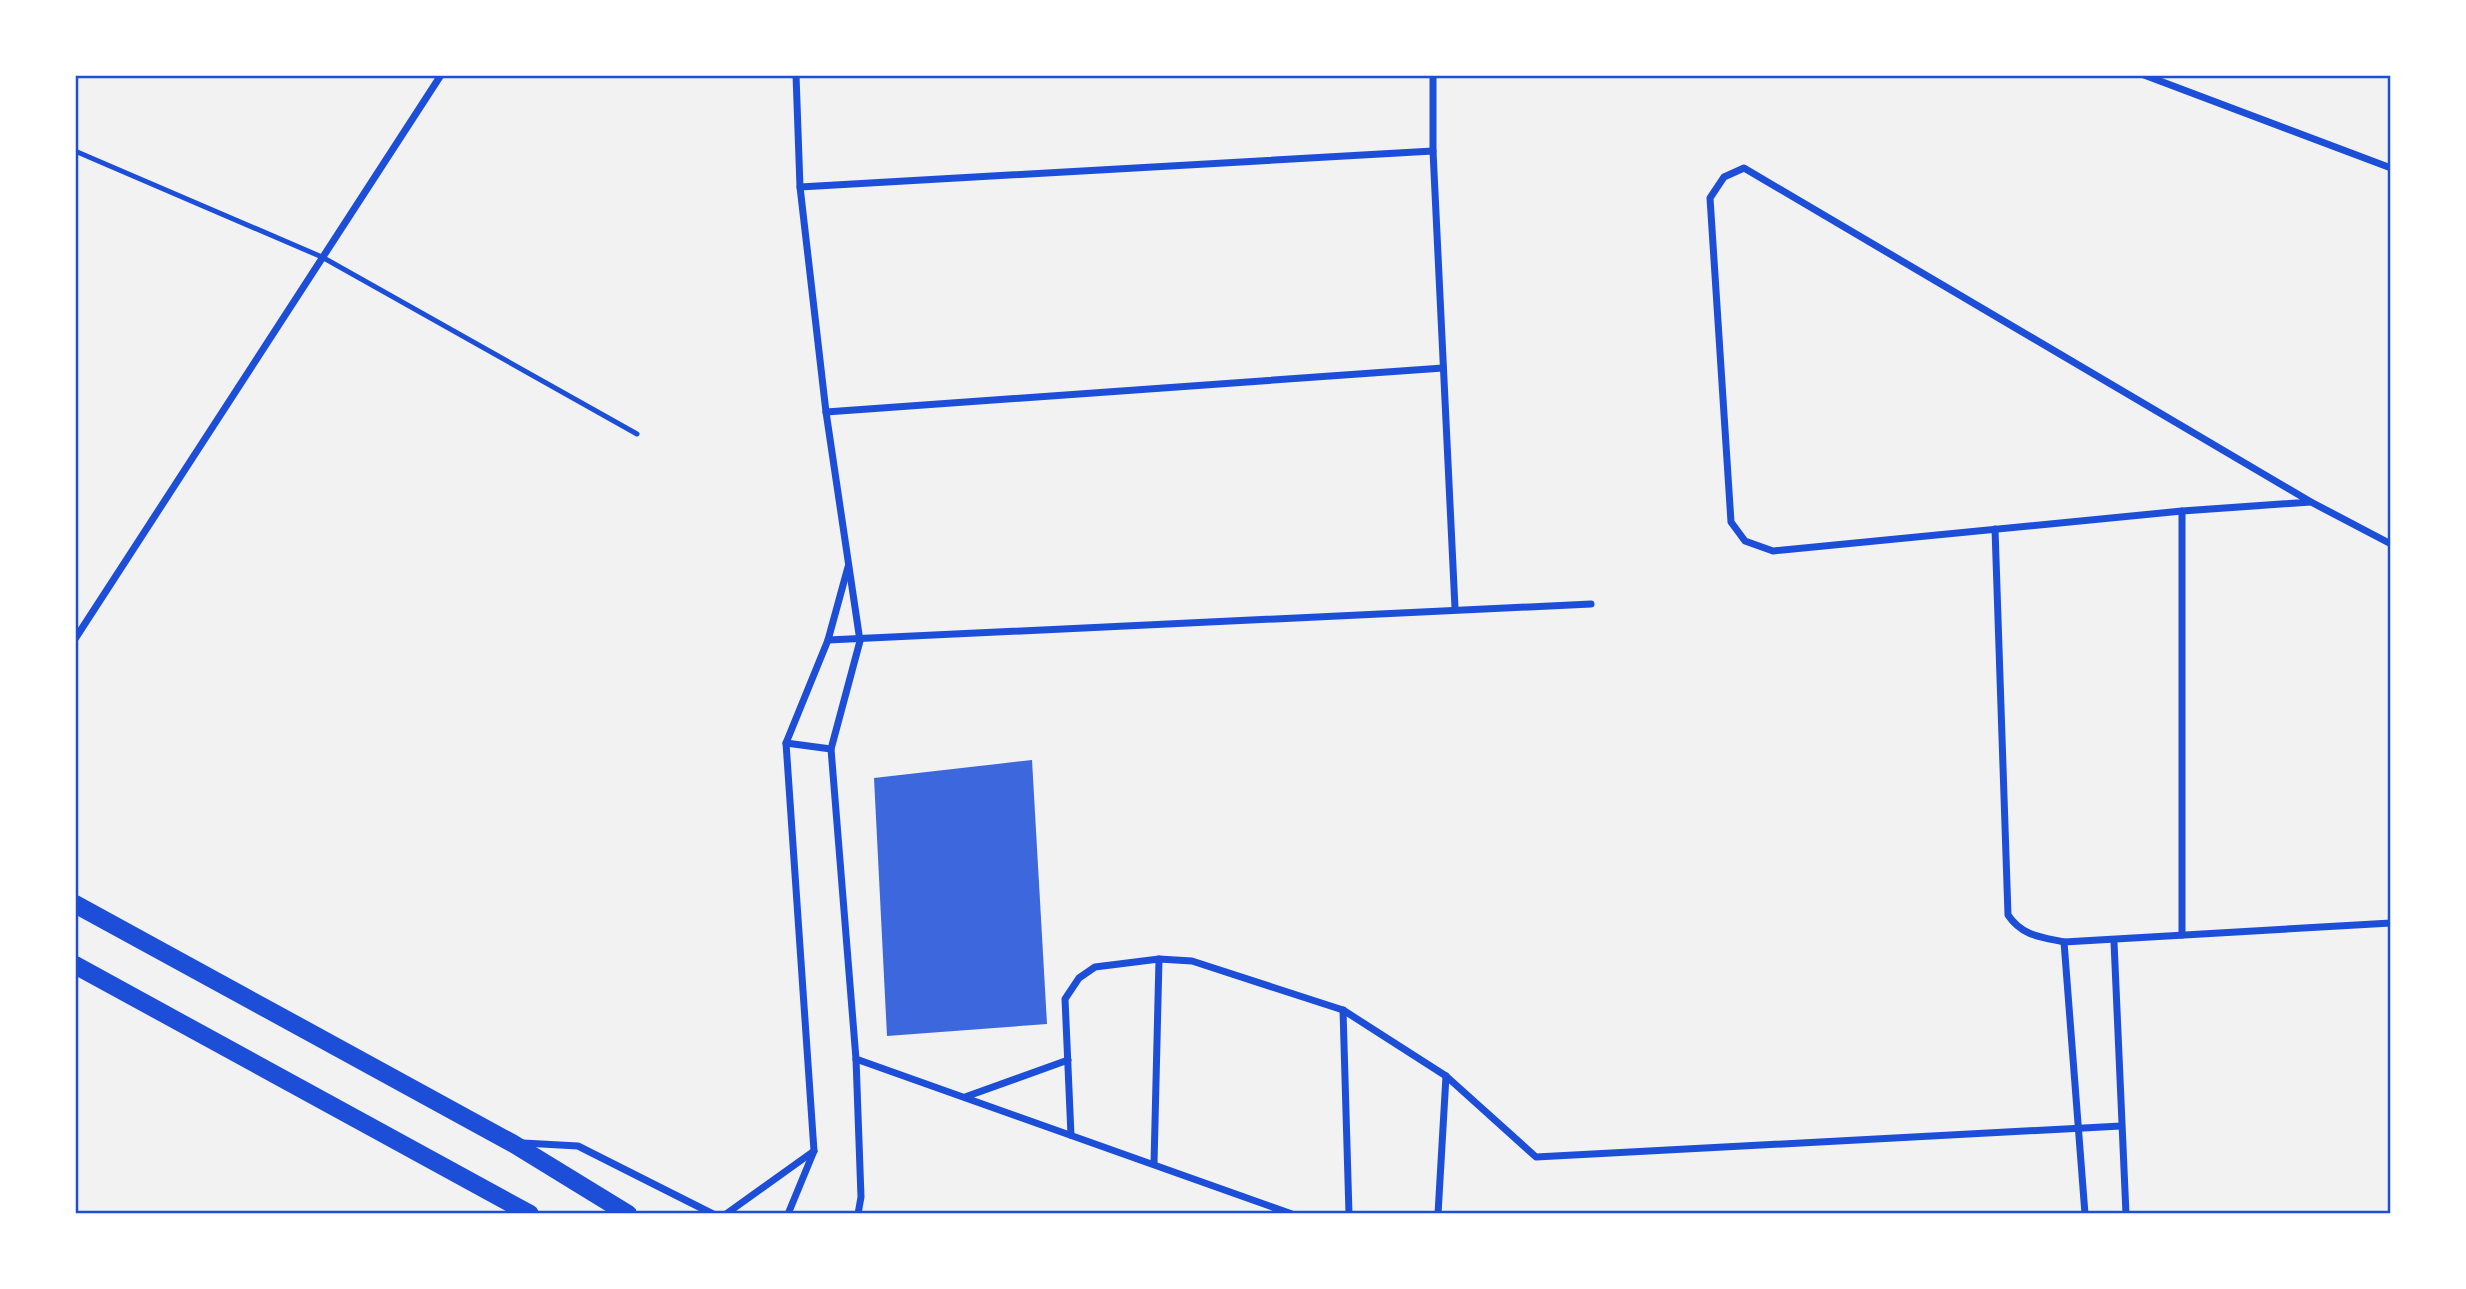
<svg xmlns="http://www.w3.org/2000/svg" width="2466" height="1289" font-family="Overpass,sans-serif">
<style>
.building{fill:#3d67dc}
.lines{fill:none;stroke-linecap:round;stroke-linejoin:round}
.service{stroke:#1d4ed8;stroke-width:5}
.minor{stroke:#1d4ed8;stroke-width:7}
.primary{stroke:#1d4ed8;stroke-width:18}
.neatline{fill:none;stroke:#1d4ed8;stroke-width:2.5}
</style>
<rect width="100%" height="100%" fill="#f2f2f2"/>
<polygon class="building" points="1032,760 1047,1024 887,1036 874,778"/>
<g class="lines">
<polyline class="service" points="75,151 322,257 637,434"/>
<g class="minor">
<polyline points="796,75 800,187 826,412 860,641 831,749 856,1059 861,1197 858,1214"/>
<polyline points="1433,75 1433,151 1455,608"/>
<polyline points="2144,75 2391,168"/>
<polyline points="800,187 1433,151"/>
<polyline points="826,412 1443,368"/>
<polyline points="2311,502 2182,511 1773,551 1745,541 1731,522 1710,198 1724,177 1744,168 2311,502 2391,544"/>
<polyline points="2182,511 2182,935"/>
<path d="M1995,529L2008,915C2022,936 2041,937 2064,942L2391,923"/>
<polyline points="75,639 441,75"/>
<polyline points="828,640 1591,604"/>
<polyline points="786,743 831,749"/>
<polyline points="2064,942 2085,1214"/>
<polyline points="2114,942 2126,1214"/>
<polyline points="1343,1010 1349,1214"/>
<polyline points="856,1059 1292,1214"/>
<polyline points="965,1097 1068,1060"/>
<polyline points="1071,1135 1065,999 1079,978 1095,967 1159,959 1192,961 1343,1010 1446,1076 1536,1157 2121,1126"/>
<polyline points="523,1143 578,1146 713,1214"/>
<polyline points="1154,1164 1159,959"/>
<polyline points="726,1214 814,1151"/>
<polyline points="788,1214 814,1151 786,743 828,640 848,567"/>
<polyline points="1438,1214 1446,1076"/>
</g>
<g class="primary">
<polyline points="75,904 512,1143 628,1214"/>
<polyline points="75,965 530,1214"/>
</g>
</g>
<rect width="2466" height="1289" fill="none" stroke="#ffffff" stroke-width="154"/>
<rect x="77" y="77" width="2312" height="1135" class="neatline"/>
</svg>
